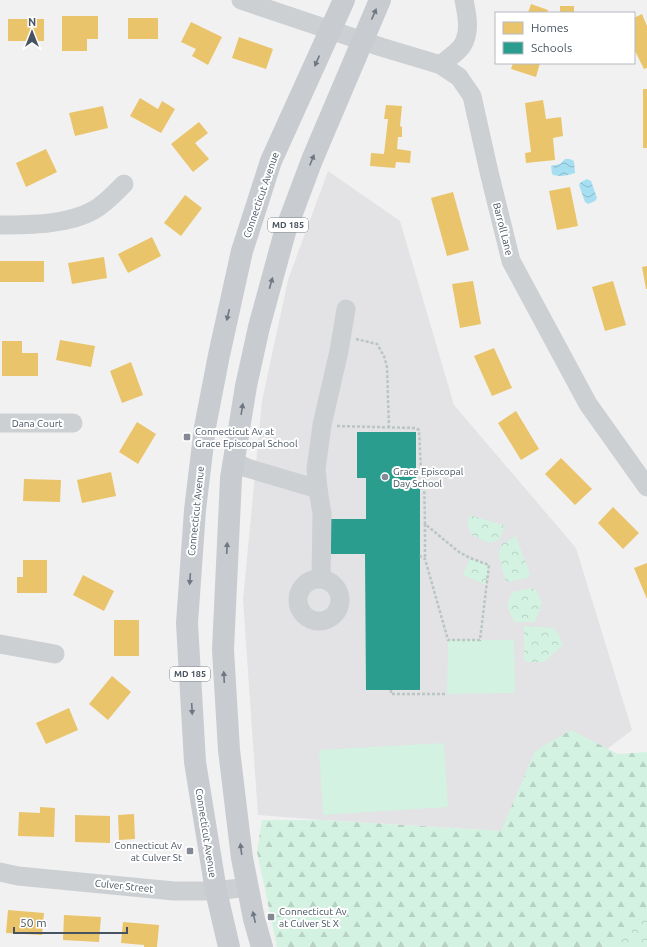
<svg xmlns="http://www.w3.org/2000/svg" width="647" height="947" font-family="Ubuntu,sans-serif">
<style>
.education{fill:#e3e2e4}
.forest{fill:url(#forest-firs)}
.park{fill:url(#park-crowns)}
.pitch{fill:#d4f2e1}
.water{fill:url(#water-waves)}
.homes{fill:#e9c46a}
.schools{fill:#2a9d8f}
.lines{fill:none;stroke-linecap:round;stroke-linejoin:round}
.path{stroke:#b9c6c3;stroke-width:2.5;stroke-dasharray:3 2;stroke-linecap:butt}
.minor{stroke:#cdd0d2;stroke-width:19}
.major{stroke:#c8ccd0;stroke-width:22}
.oneway{fill:#6e7782}
.poi-dot{fill:#838a93;stroke:#fff;stroke-width:1.5}
.labels{text-anchor:middle;dominant-baseline:central;stroke-width:4;stroke-linejoin:round;paint-order:stroke}
.shield{fill:#fff;stroke:#7e8790;stroke-width:1}
.shield-label{font-size:9px;font-weight:bold;fill:#475360}
.street-label{font-size:10px;fill:#475360;stroke:#fff}
.poi-label{font-size:10px;fill:#475360;stroke:#fff;text-anchor:start}
</style>
<defs>
<pattern id="forest-firs" width="22" height="20" patternUnits="userSpaceOnUse"><rect width="22" height="20" fill="#d4f2e1"/><path d="M5 1l3.5 6h-7zM16 11l3.5 6h-7z" fill="#b7d1c4"/></pattern>
<pattern id="park-crowns" width="20" height="18" patternUnits="userSpaceOnUse"><rect width="20" height="18" fill="#d4f2e1"/><path d="M2 6a3 3 0 1 1 6 0M12 15a3 3 0 1 1 6 0" fill="none" stroke="#b7d1c4"/></pattern>
<pattern id="water-waves" width="16" height="10" patternUnits="userSpaceOnUse"><rect width="16" height="10" fill="#a6dff2"/><path d="M0 5q4-4 8 0t8 0" fill="none" stroke="#89b7c7"/></pattern>
</defs>
<rect width="100%" height="100%" fill="#f2f1f1"/>
<polygon class="education" points="328,171 400,221 454,405 576,548 632,730 501,831 323,820 258,815 243,600 262,401 288,280"/>
<polygon class="forest" points="571,730 618,754 647,752 647,947 277,947 257,852 262,820 323,820 501,831 535,751"/>
<g class="park">
<polygon points="470,515 505,526 499,540 489,543 472,535 467,523"/>
<polygon points="516,536 530,574 528,578 508,582 505,579 498,554 502,544"/>
<polygon points="470,558 489,565 486,585 463,575"/>
<polygon points="532,588 536,590 542,603 535,622 514,622 507,606 512,592"/>
<polygon points="524,626 553,628 558,633 563,645 544,662 528,662 524,660"/>
<polygon points="647,918 647,947 602,947 609,944"/>
</g>
<g class="pitch">
<polygon points="448,640 514,640 515,693 447,694"/>
<polygon points="444,743 448,807 323,815 319,750"/>
</g>
<g class="water">
<path d="M565,159H570L574,161L575,173C569,175 558,178 552,174L551,166L560,164Z"/>
<polygon points="587,179 591,181 597,198 595,201 588,204 585,202 579,185 581,182"/>
</g>
<g class="homes">
<polygon points="531,4 548,10 547,13 528,13"/>
<rect x="560" y="6" width="14" height="7"/>
<polygon points="642,14 647,26 647,68 644,69 634,49 634,18"/>
<polygon points="62,16 98,16 98,39 87,39 87,51 62,51"/>
<rect x="128" y="18" width="30" height="21"/>
<rect x="8" y="19" width="36" height="22"/>
<polygon points="191,22 222,37 208,65 192,56 196,49 181,42"/>
<polygon points="239,37 273,49 266,69 232,58"/>
<polygon points="513,63 540,63 536,77 511,69"/>
<rect x="643" y="89" width="4" height="59"/>
<polygon points="140,98 158,109 162,101 175,109 161,133 130,116"/>
<polygon points="543,100 546,119 561,117 563,136 553,138 555,160 526,163 525,153 531,152 525,103"/>
<polygon points="386,105 402,106 400,126 402,127 402,137 398,137 397,149 411,151 410,163 396,162 395,168 370,166 371,153 384,154 388,119 384,119"/>
<polygon points="103,106 108,128 75,136 69,113"/>
<polygon points="199,122 208,133 195,143 209,159 193,172 171,144"/>
<polygon points="46,149 57,172 26,187 16,163"/>
<polygon points="570,187 578,226 557,230 549,191"/>
<polygon points="453,192 469,250 447,256 431,198"/>
<polygon points="185,195 202,208 181,236 164,223"/>
<polygon points="152,237 161,256 128,273 118,254"/>
<polygon points="104,257 107,278 72,284 68,263"/>
<rect x="0" y="261" width="44" height="21"/>
<polygon points="647,266 647,289 646,289 642,267"/>
<polygon points="473,281 481,324 460,328 452,284"/>
<polygon points="613,281 626,325 605,331 592,287"/>
<polygon points="60,340 95,346 91,367 56,360"/>
<polygon points="2,341 22,341 22,353 38,353 38,376 2,376"/>
<polygon points="494,348 512,388 492,396 474,356"/>
<polygon points="131,362 143,395 122,403 110,371"/>
<polygon points="516,411 539,449 521,460 498,423"/>
<polygon points="137,422 156,434 138,464 119,452"/>
<polygon points="561,458 592,489 575,505 545,474"/>
<polygon points="111,472 116,496 82,503 77,480"/>
<polygon points="24,479 61,480 60,502 23,501"/>
<polygon points="613,507 639,533 623,549 598,523"/>
<polygon points="23,560 47,560 47,593 17,593 17,577 23,577"/>
<polygon points="647,563 647,599 634,568"/>
<polygon points="83,575 114,591 104,611 73,595"/>
<rect x="114" y="620" width="25" height="36"/>
<polygon points="112,676 131,692 108,720 89,704"/>
<polygon points="69,708 78,730 46,744 36,723"/>
<polygon points="40,807 55,808 54,837 18,836 19,812 40,813"/>
<polygon points="134,814 135,839 119,840 118,815"/>
<polygon points="75,815 110,816 110,843 75,842"/>
<polygon points="8,910 44,913 42,935 6,933"/>
<polygon points="64,915 101,917 99,942 63,940"/>
<polygon points="123,922 159,925 157,947 144,947 144,945 121,943"/>
</g>
<polygon class="schools" points="357,432 416,432 416,481 420,481 420,690 366,690 365,554 331,554 331,519 366,519 366,478 357,478"/>
<g class="lines">
<g class="path">
<polyline points="356,339 377,344 384,356 387,367 389,428"/>
<polyline points="337,426 416,428 419,430 421,472 424,476 425,524 459,552 470,558 489,565 480,640 448,640 425,559 420,556"/>
<polyline points="425,524 425,559"/>
<polyline points="391,690 391,694 447,694"/>
</g>
<g class="minor">
<polyline points="241,0 381,47 441,65 459,77 472,96 489,172 511,261 588,404 647,487"/>
<path d="M441,65C447,59 457,53 462,46C471,32 467,15 464,0"/>
<path d="M0,225C29,225 68,225 94,210C105,204 115,193 124,184"/>
<polyline points="0,423 73,423"/>
<polyline points="234,462 247,468 318,489"/>
<polyline points="321,578 322,514 318,489 316,469 322,425 339,351 346,309"/>
<circle cx="319" cy="600" r="21"/>
<polyline points="0,644 55,654"/>
<polyline points="0,872 18,876 174,891 216,891 248,887"/>
</g>
<g class="major">
<polyline points="229,947 216,891 195,762 187,623 195,510 205,427 219,355 242,251 271,161 344,0"/>
<polyline points="262,947 254,919 242,858 229,750 223,650 231,478 246,386 259,327 285,232 312,160 380,0"/>
</g>
</g>
<defs><path id="oneway-solid" d="M-6-.8H1V-3.2L6.5 0L1 3.2V.8H-6Z"/></defs>
<g class="oneway">
<use href="#oneway-solid" transform="translate(374 14) rotate(-66)"/>
<use href="#oneway-solid" transform="translate(317 61) rotate(114)"/>
<use href="#oneway-solid" transform="translate(312 160) rotate(-68)"/>
<use href="#oneway-solid" transform="translate(271 283) rotate(-74)"/>
<use href="#oneway-solid" transform="translate(228 315) rotate(103)"/>
<use href="#oneway-solid" transform="translate(242 409) rotate(-81)"/>
<use href="#oneway-solid" transform="translate(227 548) rotate(-87)"/>
<use href="#oneway-solid" transform="translate(190 579) rotate(94)"/>
<use href="#oneway-solid" transform="translate(224 677) rotate(-93)"/>
<use href="#oneway-solid" transform="translate(192 709) rotate(87)"/>
<use href="#oneway-solid" transform="translate(241 849) rotate(-97)"/>
<use href="#oneway-solid" transform="translate(254 917) rotate(-103)"/>
</g>
<g class="poi-dot">
<rect x="183" y="433" width="8" height="8" rx="2"/>
<circle cx="385" cy="477" r="4"/>
<rect x="186" y="847" width="8" height="8" rx="2"/>
<rect x="267" y="913" width="8" height="8" rx="2"/>
</g>
<g class="labels">
<g class="shield">
<rect x="268" y="218" width="40" height="14" rx="3"/>
<rect x="170" y="667" width="40" height="14" rx="3"/>
</g>
<g class="shield-label">
<text x="288" y="225">MD 185</text>
<text x="190" y="674">MD 185</text>
</g>
<g class="street-label">
<text transform="translate(261 195) rotate(-71)">Connecticut Avenue</text>
<text transform="translate(503 229) rotate(76)">Barroll Lane</text>
<text x="37" y="423">Dana Court</text>
<text transform="translate(196 511) rotate(-84)">Connecticut Avenue</text>
<text transform="translate(206 833) rotate(81)">Connecticut Avenue</text>
<text transform="translate(124 886) rotate(6)">Culver Street</text>
</g>
<g class="poi-label">
<text x="195" y="431">Connecticut Av at<tspan x="195" dy="12">Grace Episcopal School</tspan></text>
<text x="393" y="471">Grace Episcopal<tspan x="393" dy="12">Day School</tspan></text>
<text x="182" y="845" text-anchor="end">Connecticut Av<tspan x="182" dy="12">at Culver St</tspan></text>
<text x="279" y="911">Connecticut Av<tspan x="279" dy="12">at Culver St X</tspan></text>
</g>
</g>
<rect x="495" y="12" width="140" height="52" fill="#ffffff" stroke="#b5babf"/>
<rect x="503" y="22" width="20" height="12" fill="#e9c46a" stroke="#b5babf"/>
<text x="531" y="32" font-size="12" fill="#475360">Homes</text>
<rect x="503" y="42" width="20" height="12" fill="#2a9d8f" stroke="#b5babf"/>
<text x="531" y="52" font-size="12" fill="#475360">Schools</text>
<g transform="translate(32 32)" stroke="#ffffff" stroke-width="3" paint-order="stroke">
<path d="M0-3L7 15L0 10L-7 15Z" fill="#475360"/>
<text y="-6" font-size="11" font-weight="bold" text-anchor="middle" fill="#475360">N</text>
</g>
<path d="M14 927v6h113v-6" fill="none" stroke="#475360" stroke-width="2"/>
<text x="20" y="927" font-size="12" fill="#475360" stroke="#ffffff" stroke-width="3" paint-order="stroke">50 m</text>
</svg>
